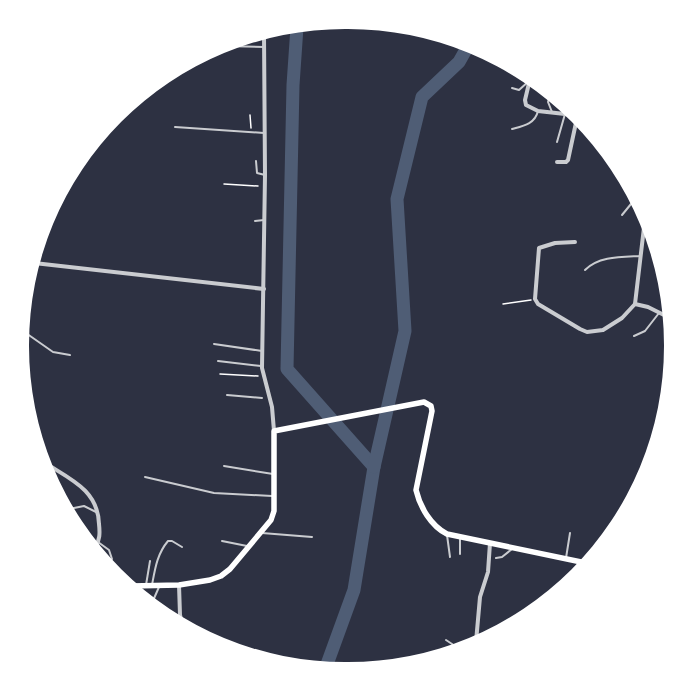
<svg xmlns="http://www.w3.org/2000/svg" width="693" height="691" font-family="Signika,sans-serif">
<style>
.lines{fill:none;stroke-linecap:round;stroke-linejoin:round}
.river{stroke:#4f5d75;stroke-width:13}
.path{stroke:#fff;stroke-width:1.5}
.service{stroke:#caccd0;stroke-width:2}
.minor{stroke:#caccd0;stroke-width:4}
.secondary{stroke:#fff;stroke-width:5.5}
</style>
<rect width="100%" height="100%" fill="#2d3142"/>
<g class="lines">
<g class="river">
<polyline points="297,27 293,85 287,369 374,467 354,590 326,667"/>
<polyline points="374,467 405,331 397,199 422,97 459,62 468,46"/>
</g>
<g class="path">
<polyline points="250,115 251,128"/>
<polyline points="224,184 258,186"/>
<polyline points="503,304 531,300"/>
<polyline points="220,374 258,376"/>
</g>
<g class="service">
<polyline points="224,46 264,47"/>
<polyline points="512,88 519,90 529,81"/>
<polyline points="550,95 548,102 552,112"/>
<polyline points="175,127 264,133"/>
<path d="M512,129C523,126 535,124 538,111"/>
<polyline points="557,142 565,114"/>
<polyline points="256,161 257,173 265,175"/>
<polyline points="622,215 631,204 636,203"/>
<polyline points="255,221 264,220"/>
<path d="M585,270C599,256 621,257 641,256"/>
<polyline points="23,331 53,352 70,355"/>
<polyline points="634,336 645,331 659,313"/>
<polyline points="214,344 262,351"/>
<polyline points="218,361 261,366"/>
<polyline points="227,395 262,398"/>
<polyline points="224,466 273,474"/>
<polyline points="145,477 214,493 272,496"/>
<polyline points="69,509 84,506 96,512"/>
<polyline points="262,533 312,537"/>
<polyline points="447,535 450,557"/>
<polyline points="460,538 460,554"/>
<polyline points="222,541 247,546"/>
<polyline points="98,542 109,550 112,559"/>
<polyline points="496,558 502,557 512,549"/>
<polyline points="566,558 570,533"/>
<polyline points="146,585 150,561"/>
<path d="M152,585C155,569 157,554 168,541H172L182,547"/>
<polyline points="152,603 159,587"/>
<polyline points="446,640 458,648"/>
</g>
<g class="minor">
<polyline points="264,34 265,175 262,368 272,407 274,431"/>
<polyline points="530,79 525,100 526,105 538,111 574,115"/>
<polyline points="557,162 566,162 568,160 577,118"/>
<polyline points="575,242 555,243 539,248 535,299 538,304 580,329 587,332 603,330 622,318 635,304 645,219"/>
<polyline points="34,263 264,289"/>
<polyline points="635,304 648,307 668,317"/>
<path d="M45,463C70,479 98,490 99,524C100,533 100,540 95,548"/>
<polyline points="179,585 180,615 182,623"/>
<polyline points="476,642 480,597 488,572 490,543"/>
<polyline points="221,644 236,646 257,655"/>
</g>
<path class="secondary" d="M131,586L179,585L210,580L221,576L230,569L271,520L274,511V431L424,402L431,406L432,411L416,490C420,507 431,526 447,534L586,563"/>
</g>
<path d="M0 0H693V691H0ZM345 29H348A316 316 0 0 1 664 345V346A316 316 0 0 1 348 662H345A316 316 0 0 1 29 346V345A316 316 0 0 1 345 29Z" fill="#fff" fill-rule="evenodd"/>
</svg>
